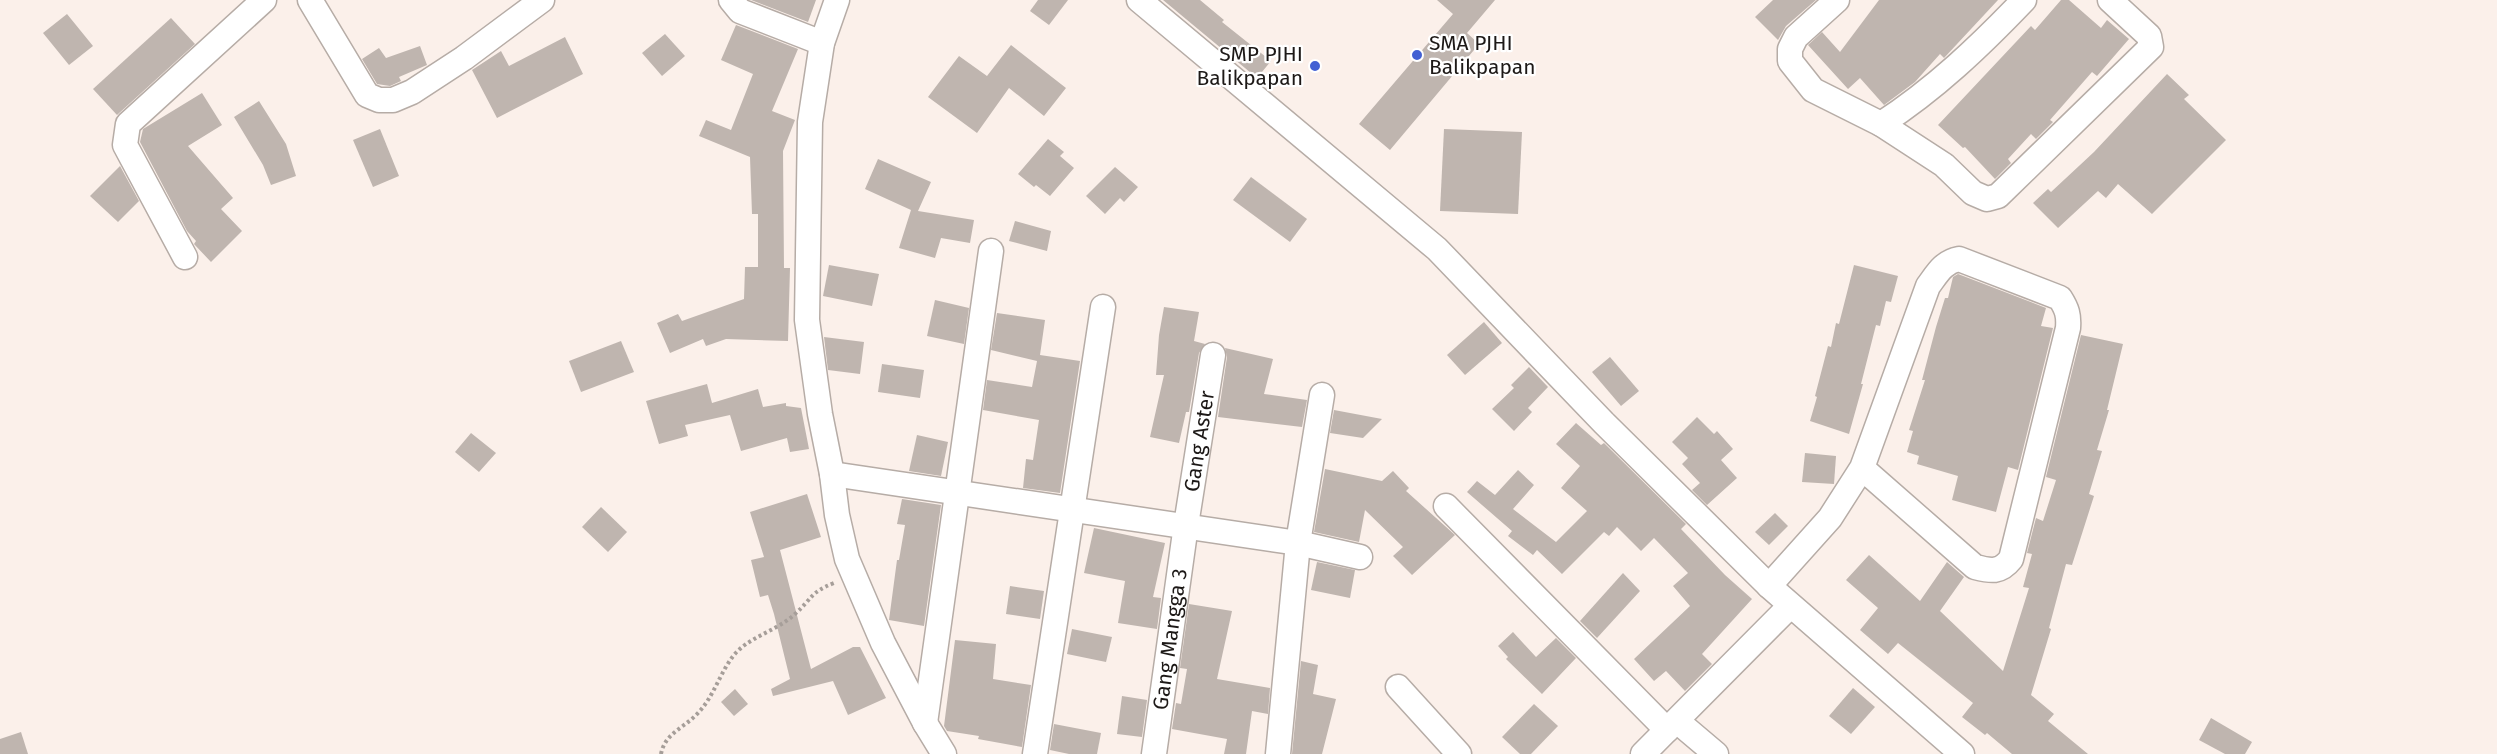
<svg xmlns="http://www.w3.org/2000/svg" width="2497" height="754" font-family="'Fira Sans',sans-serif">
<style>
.building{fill:#bfb5af}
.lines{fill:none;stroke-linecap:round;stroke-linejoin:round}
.street-casing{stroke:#b6aca6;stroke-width:27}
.path{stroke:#a69e99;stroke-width:4;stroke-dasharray:3 3;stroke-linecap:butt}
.street{stroke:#fff;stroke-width:24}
.poi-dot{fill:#4260d3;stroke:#fff;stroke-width:2}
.labels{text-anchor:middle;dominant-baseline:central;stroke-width:4.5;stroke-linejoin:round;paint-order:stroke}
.poi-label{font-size:21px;fill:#1d1917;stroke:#fff;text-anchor:start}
.street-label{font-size:21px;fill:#1d1917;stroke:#fff}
</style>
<rect width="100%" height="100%" fill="#fbf0ea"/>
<g class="building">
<polygon points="751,0 816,0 808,22"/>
<polygon points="1038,0 1068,0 1049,25 1030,11"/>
<polygon points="1163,0 1200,0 1224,20 1222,22 1271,61 1257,78"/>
<polygon points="1437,0 1495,0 1467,33 1479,44 1390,150 1359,124 1453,14"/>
<polygon points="1773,0 1816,0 1786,26 1778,40 1755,17"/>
<polygon points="1879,0 1998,0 1944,58 1940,54 1915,82 1884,105 1860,78 1848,89 1808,45 1822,32 1840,52"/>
<polygon points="2061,0 2069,0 2101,28 2107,20 2129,39 2097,76 2092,72 2050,120 2053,122 2036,139 2031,134 2008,159 2011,163 1995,179 1965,147 1963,148 1938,125 2031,26 2035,30"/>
<polygon points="67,14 93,46 69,65 43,33"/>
<polygon points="171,18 195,44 117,115 93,89"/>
<polygon points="736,25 798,49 772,111 795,120 783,151 784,268 790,268 788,341 726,339 706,346 703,339 670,353 657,323 678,314 682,321 744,299 745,267 758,267 758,214 752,214 750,157 699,136 706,120 731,130 753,74 721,60"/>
<polygon points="665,34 685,56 662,76 642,53"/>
<polygon points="565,37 583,74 497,118 472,70 501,51 509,66"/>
<polygon points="1011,45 1066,88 1044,116 1009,88 977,133 928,97 959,56 987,76"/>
<polygon points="420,46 427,65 399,77 401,81 390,86 377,84 362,59 379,48 386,58"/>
<polygon points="2167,74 2189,95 2184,99 2226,140 2152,214 2118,184 2106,198 2098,191 2058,228 2033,203 2048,189 2051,192 2094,152"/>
<polygon points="202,93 222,125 188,146 233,198 221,209 242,231 211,262 194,244 196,241 187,231 140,142 143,129"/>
<polygon points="259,101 286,144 296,176 271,185 263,165 234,117"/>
<polygon points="380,129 399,176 373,187 353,140"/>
<polygon points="1444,129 1522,132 1518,214 1440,211"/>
<polygon points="1048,139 1064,152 1060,156 1074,168 1050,196 1036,185 1034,187 1018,174"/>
<polygon points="878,159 931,182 918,211 974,220 970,243 941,238 935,258 899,248 911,210 865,189"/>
<polygon points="120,166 139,201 118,222 90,196"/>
<polygon points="1115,167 1138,187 1124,202 1120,198 1105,214 1086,196"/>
<polygon points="1251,177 1307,219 1290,242 1233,200"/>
<polygon points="1015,221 1051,231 1047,251 1009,241"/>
<polygon points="829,265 879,274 872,306 823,296"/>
<polygon points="1854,265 1898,276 1891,302 1886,301 1880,326 1876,325 1861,384 1863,384 1849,434 1810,421 1817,397 1815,396 1828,346 1831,347 1836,323 1839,324"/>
<polygon points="1958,274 2046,308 2041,326 2053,328 2018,470 2008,467 1996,512 1952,500 1958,476 1917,464 1919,456 1907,452 1913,431 1909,430 1925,380 1922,380 1936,327 1945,298 1948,298 1953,277"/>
<polygon points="935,300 969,308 964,344 927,336"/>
<polygon points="1164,307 1199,312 1194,341 1205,344 1199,353 1189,412 1186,412 1179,443 1150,437 1164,375 1156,375 1159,335"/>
<polygon points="997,313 1045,320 1040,355 1080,361 1060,493 1023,488 1026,459 1033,460 1039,420 983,410 987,380 1032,387 1037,361 991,350"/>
<polygon points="1484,322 1502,343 1465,375 1447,355"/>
<polygon points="2081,335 2123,344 2107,410 2109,410 2097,450 2102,451 2089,494 2094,496 2072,565 2066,564 2049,628 2051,629 2031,695 2054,714 2048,721 2088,754 2012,754 1987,733 1985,735 1962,717 1973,703 1898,643 1888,654 1860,630 1878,608 1846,580 1869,555 1920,601 1947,562 1964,577 1940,611 2003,671 2029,588 2023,587 2032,554 2027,553 2036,518 2043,521 2056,480 2046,477"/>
<polygon points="824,337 864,342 860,374 828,370"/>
<polygon points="621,341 634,372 581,392 569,361"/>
<polygon points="1225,348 1273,359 1264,394 1307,400 1302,427 1218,417 1227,357"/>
<polygon points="1610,357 1639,391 1621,406 1592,372"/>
<polygon points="882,364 924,370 920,398 878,392"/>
<polygon points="1529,367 1548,387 1528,408 1532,412 1514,431 1492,409 1514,388 1511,385"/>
<polygon points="707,384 712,403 758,389 763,407 786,403 786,406 801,408 809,449 790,452 787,438 741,451 730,415 685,425 688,436 659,444 646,401"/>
<polygon points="1334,410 1382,419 1363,438 1330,433"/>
<polygon points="1697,417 1714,434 1717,431 1733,449 1721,460 1737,478 1707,505 1692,490 1700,483 1682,464 1688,458 1672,442"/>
<polygon points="1576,423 1601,445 1604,443 1686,524 1681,529 1725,575 1752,599 1702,654 1712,664 1685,691 1666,671 1654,681 1634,659 1690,606 1673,586 1688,573 1654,538 1641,551 1617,527 1609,536 1604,532 1562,574 1537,550 1533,555 1508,536 1512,531 1467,492 1477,481 1495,495 1518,470 1534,485 1513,509 1556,542 1587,511 1561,488 1580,466 1556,444"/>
<polygon points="471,433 496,453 479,472 455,452"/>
<polygon points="917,435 948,442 941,476 909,471"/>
<polygon points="1805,453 1836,456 1834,484 1802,482"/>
<polygon points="1325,469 1382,481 1393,471 1409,488 1406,491 1455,535 1412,575 1393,556 1403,547 1365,510 1359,542 1314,532"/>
<polygon points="807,494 821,537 780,550 811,669 853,647 860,647 886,698 848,715 833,681 773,696 771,689 790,679 774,614 768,595 760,597 751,560 764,557 750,512"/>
<polygon points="902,499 941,505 924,626 889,620 897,560 899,560 905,525 897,524"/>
<polygon points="601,507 627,532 608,552 582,527"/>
<polygon points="1775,513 1788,526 1769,545 1755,532"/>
<polygon points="1094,528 1165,543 1153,597 1161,598 1157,629 1118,623 1125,581 1084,573"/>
<polygon points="1317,562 1355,570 1350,598 1311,590"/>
<polygon points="1623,573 1640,591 1597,638 1580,621"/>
<polygon points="1010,586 1044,591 1040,619 1006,614"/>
<polygon points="1189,604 1232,611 1217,679 1270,688 1268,714 1252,711 1246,754 1224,754 1227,739 1172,729 1176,703 1181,704 1187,669 1180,668"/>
<polygon points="1072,629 1112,637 1106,662 1067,654"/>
<polygon points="1513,632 1536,657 1556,638 1576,658 1542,694 1506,659 1508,657 1498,646"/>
<polygon points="955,640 996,644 993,679 1031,685 1022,747 978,739 979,736 947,731 944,726"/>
<polygon points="1301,661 1318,665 1313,694 1336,699 1322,754 1292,754"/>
<polygon points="1853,688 1875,707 1851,734 1829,716"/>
<polygon points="735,689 748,704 734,716 721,702"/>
<polygon points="1122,696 1147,700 1142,737 1117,734"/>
<polygon points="1534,704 1558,726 1531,754 1520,754 1502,737"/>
<polygon points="2211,718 2252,742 2245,754 2225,754 2199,740"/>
<polygon points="1054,724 1101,733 1097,754 1069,754 1050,750"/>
<polygon points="21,732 28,754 0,754 0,739"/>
</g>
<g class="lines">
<g class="street-casing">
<g id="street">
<polyline points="310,0 367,95 379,100 393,100 412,92 464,58 542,0"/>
<polyline points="731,0 740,11 822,43"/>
<polyline points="837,0 822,43 810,122 807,320 820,414 832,474 837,515 847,559 883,643 925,723 944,754"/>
<polyline points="1139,0 1437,249 1604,423 1769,586 1962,754"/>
<path d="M1837,0L1796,37L1790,49V61L1813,90L1881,124C1935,89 1980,46 2024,0"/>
<polyline points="1881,124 1944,165 1973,193 1987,199 1998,196 2151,47 2149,36 2110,0"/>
<polyline points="185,257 125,145 128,124 264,0"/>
<polyline points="832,474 1298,543 1360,557"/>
<polyline points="1446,506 1667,730"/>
<path d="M1769,586L1830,518L1862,468L1928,286C1937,274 1943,262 1959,259L2060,298C2067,309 2069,315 2068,328L2011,559C2000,573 1991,571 1975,567L1862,468"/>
<polyline points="1398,687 1459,754"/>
<polyline points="1677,721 1716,754"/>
<polyline points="925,723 991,251"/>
<polyline points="1035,754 1103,307"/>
<path id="s1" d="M1154,754L1186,525L1213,355"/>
<polyline points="1278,754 1298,543 1322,395"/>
<polyline points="1643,754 1790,606"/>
</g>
</g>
<path class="path" d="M661,754C665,733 684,728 697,714C714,697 719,674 734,655C750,636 777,631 795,614C813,598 809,593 834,583"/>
<use href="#street" class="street"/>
</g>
<g class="poi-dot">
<circle cx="1417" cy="55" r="6"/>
<circle cx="1315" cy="66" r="6"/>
</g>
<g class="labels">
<g class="poi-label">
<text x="1429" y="43">SMA PJHI<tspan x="1429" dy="24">Balikpapan</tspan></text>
<text x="1303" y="54" text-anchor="end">SMP PJHI<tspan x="1303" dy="24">Balikpapan</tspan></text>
</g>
<g class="street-label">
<text stroke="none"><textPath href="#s1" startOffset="316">Gang Aster</textPath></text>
<text stroke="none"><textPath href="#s1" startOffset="116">Gang Mangga 3</textPath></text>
</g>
</g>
</svg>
